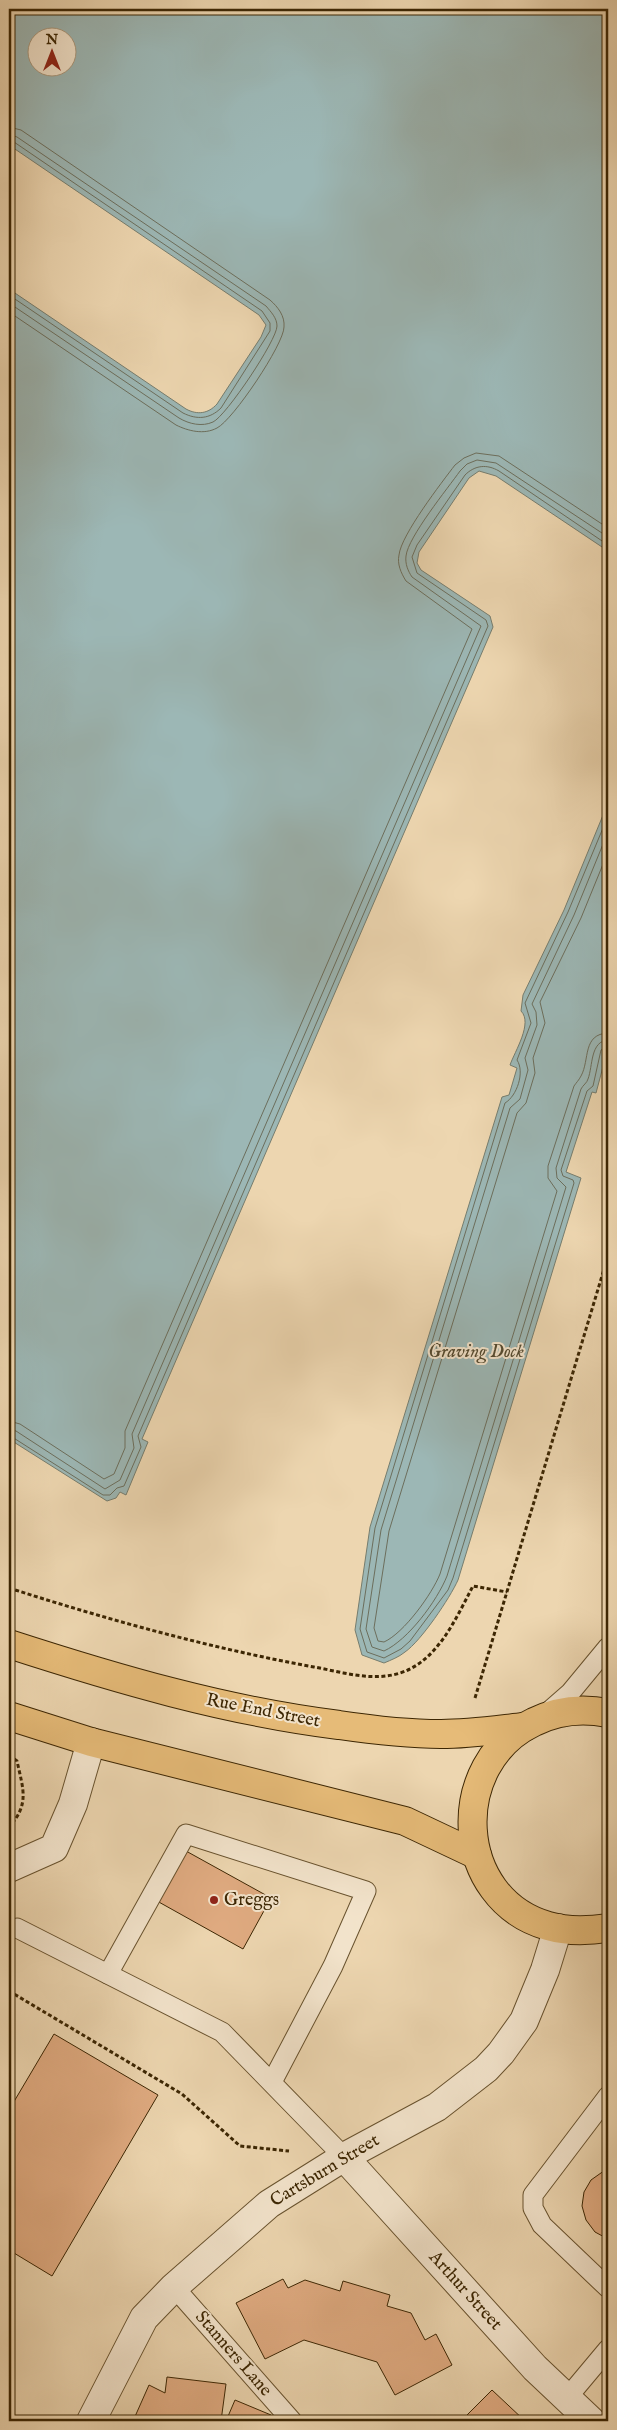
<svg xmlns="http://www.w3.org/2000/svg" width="617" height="2430" font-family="'IM FELL English',serif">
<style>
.water{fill:#9cb7b5;stroke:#767d6e;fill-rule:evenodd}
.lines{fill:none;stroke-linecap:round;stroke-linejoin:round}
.shore{stroke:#6c6e5c;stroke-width:1}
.building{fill:#e0ab81;stroke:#3c2603}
.lane-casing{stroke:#68522e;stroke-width:21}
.street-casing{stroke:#68522e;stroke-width:30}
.highway-casing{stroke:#3c2603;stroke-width:30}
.path{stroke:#3c2603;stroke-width:3;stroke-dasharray:4 2.5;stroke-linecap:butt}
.lane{stroke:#f3e4cc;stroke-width:19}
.street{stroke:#f3e4cc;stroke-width:28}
.highway{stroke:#e6bb78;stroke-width:28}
.poi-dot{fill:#8f2418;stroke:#f3e4cc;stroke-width:2}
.labels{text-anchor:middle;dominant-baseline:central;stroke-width:4;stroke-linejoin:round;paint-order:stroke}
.street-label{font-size:18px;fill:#3c2603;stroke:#f3e4cc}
.poi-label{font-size:18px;fill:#3c2603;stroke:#f3e4cc;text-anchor:start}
.water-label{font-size:19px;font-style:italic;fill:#544a30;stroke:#f3e4cc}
</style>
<rect width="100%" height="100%" fill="#edd6b0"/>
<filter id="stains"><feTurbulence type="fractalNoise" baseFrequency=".004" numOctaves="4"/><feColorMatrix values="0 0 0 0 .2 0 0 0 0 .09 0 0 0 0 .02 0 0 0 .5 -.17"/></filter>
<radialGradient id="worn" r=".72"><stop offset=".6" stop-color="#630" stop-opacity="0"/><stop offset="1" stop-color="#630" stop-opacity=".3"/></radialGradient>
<g class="water">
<path d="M9,9H608V551L496,476L479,471L469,478L419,552L417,563L421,570L490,616L493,627L142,1439L148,1442L126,1495L120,1492L116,1498L107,1501L9,1439V289L186,409C197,415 208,414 217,404L261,337L266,325L259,315L9,145ZM38,38H68V68H38Z"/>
<path d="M608,803V1048L596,1093L592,1092L566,1172L581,1178L458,1580C450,1598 421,1641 405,1652C399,1657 391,1660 384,1663L362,1655L355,1630L370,1527L502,1097L509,1095L517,1068L510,1065C515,1051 533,1023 521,1011L523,995L564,910Z"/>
</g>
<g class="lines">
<g class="shore">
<path d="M9,127L21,130L270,300C278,307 285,316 284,327C284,344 233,420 217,428C204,435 188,431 176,425L9,312"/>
<path d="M9,134L17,137L266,306C271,312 277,318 277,326C277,340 226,416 213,422C202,427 189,424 179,418L9,303"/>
<path d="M9,141L14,142L262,311L270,323V331L221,408C210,419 197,420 183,413L9,295"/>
<path d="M608,816L568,912L525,1003L531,1023L517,1060C525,1072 517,1096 505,1103L375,1528L360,1629L367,1652L384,1658L401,1649L410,1641L448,1590L453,1578L574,1183L573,1180L563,1176L561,1170L587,1091L593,1086L601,1050L608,1046"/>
<path d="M608,832L574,915L532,1004L536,1012L537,1025L525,1058L528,1070L520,1099L510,1108L381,1530L366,1629L372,1647L384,1651C408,1640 437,1601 447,1576L566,1187L557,1178L556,1168L581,1089C583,1085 587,1083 588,1079C593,1066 590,1041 608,1040"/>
<path d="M608,852L581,918L540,1002L545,1023L533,1058L535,1073L526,1103L517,1113L389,1531L374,1628L378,1641L384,1642C404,1633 432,1594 440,1574L557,1191L548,1178V1166L574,1086C576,1083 579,1080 581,1076C590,1060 582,1034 608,1033"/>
<path d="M9,1421L20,1424L104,1479L114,1474L125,1448V1431L472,629L406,581C401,573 397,564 399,555C401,535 442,482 455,465L464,458L476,453L499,456L608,528"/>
<path d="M9,1429L16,1431L105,1489L120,1480L134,1448L132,1434L481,626L412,577C408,571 405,564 406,556C408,537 448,488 460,471L467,464L477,460L496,463L608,537"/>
<path d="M9,1435L103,1495H110L117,1488L124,1486L141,1447L138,1436L488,626L486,620L417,573L412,557L417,545L465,475C475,465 487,464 499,471L608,545"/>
</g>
</g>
<g class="building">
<polygon points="186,1851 271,1898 243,1949 157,1901"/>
<polygon points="54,2034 158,2095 52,2276 9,2250 9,2110"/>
<polygon points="608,2168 608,2239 595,2232 586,2220 582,2206 584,2192 591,2180"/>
<polygon points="283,2279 288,2288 305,2280 340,2291 343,2281 390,2295 387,2306 411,2313 425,2340 436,2334 452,2365 395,2395 377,2362 304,2340 265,2359 236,2303"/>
<polygon points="167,2377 226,2384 221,2421 186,2419 185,2421 133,2421 149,2385 165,2393"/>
<polygon points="492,2390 525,2421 461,2421"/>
<polygon points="235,2400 271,2415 269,2421 226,2421"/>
</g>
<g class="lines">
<g class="lane-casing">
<g id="lane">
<polyline points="546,1714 570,1693 608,1647"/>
<polyline points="17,1928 222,2032 344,2157"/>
<polyline points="108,1974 186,1834 366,1891 333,1966 272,2082"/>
<polyline points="608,2096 533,2195 533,2208 542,2225 608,2288"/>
<polyline points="174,2287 292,2421"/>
<polyline points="567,2398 608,2349"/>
</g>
</g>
<g class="street-casing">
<g id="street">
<polyline points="9,1868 54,1848 73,1804 91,1742"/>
<polyline points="344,2157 535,2368 591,2421"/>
<polyline points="91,2421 144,2318 174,2287 269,2204 344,2157 437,2107 486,2069 501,2053 524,2021 545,1970 558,1928"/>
</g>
</g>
<g class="highway-casing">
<g id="highway">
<path d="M9,1644C117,1679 226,1711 339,1725C373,1730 407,1734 441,1734C469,1734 496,1730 524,1727"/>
<path d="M608,1713C583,1708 558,1710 534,1722C447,1763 453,1899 548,1926C568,1932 588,1931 608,1928"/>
<polyline points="9,1716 91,1742 405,1821 477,1855"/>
</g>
</g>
<g class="path">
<path d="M9,1588C109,1620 210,1648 314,1667C342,1672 372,1682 400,1673C438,1661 456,1618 473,1586L507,1592"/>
<polyline points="475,1698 608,1256"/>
<path d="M9,1755L17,1761C23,1789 30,1804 9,1827"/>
<polyline points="9,1991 182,2094 240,2146 289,2151"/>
</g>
<use href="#lane" class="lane"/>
<use href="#street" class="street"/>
<use href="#highway" class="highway"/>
</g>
<circle class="poi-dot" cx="214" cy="1900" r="5"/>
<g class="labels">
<g class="street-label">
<text transform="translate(263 1711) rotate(11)">Rue End Street</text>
<text transform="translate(325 2171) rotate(-31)">Cartsburn Street</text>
<text transform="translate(465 2291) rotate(48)">Arthur Street</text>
<text transform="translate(233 2354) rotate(49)">Stanners Lane</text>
</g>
<g class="poi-label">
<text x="224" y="1900">Greggs</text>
</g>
<g class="water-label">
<text x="476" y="1352">Graving Dock</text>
</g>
</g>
<rect width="617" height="2430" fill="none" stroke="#edd6b0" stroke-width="30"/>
<rect x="10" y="10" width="597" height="2410" fill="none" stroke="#3c2603" stroke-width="2.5"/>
<rect x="15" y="15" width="587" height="2400" fill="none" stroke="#3c2603"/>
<g transform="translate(52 52)"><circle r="24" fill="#f3e4cc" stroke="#aa987c"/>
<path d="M0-4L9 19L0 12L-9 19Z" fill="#8f2418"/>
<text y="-8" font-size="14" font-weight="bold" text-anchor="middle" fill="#3c2603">N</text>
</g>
<rect width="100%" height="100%" filter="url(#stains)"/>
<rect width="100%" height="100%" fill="url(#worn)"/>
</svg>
